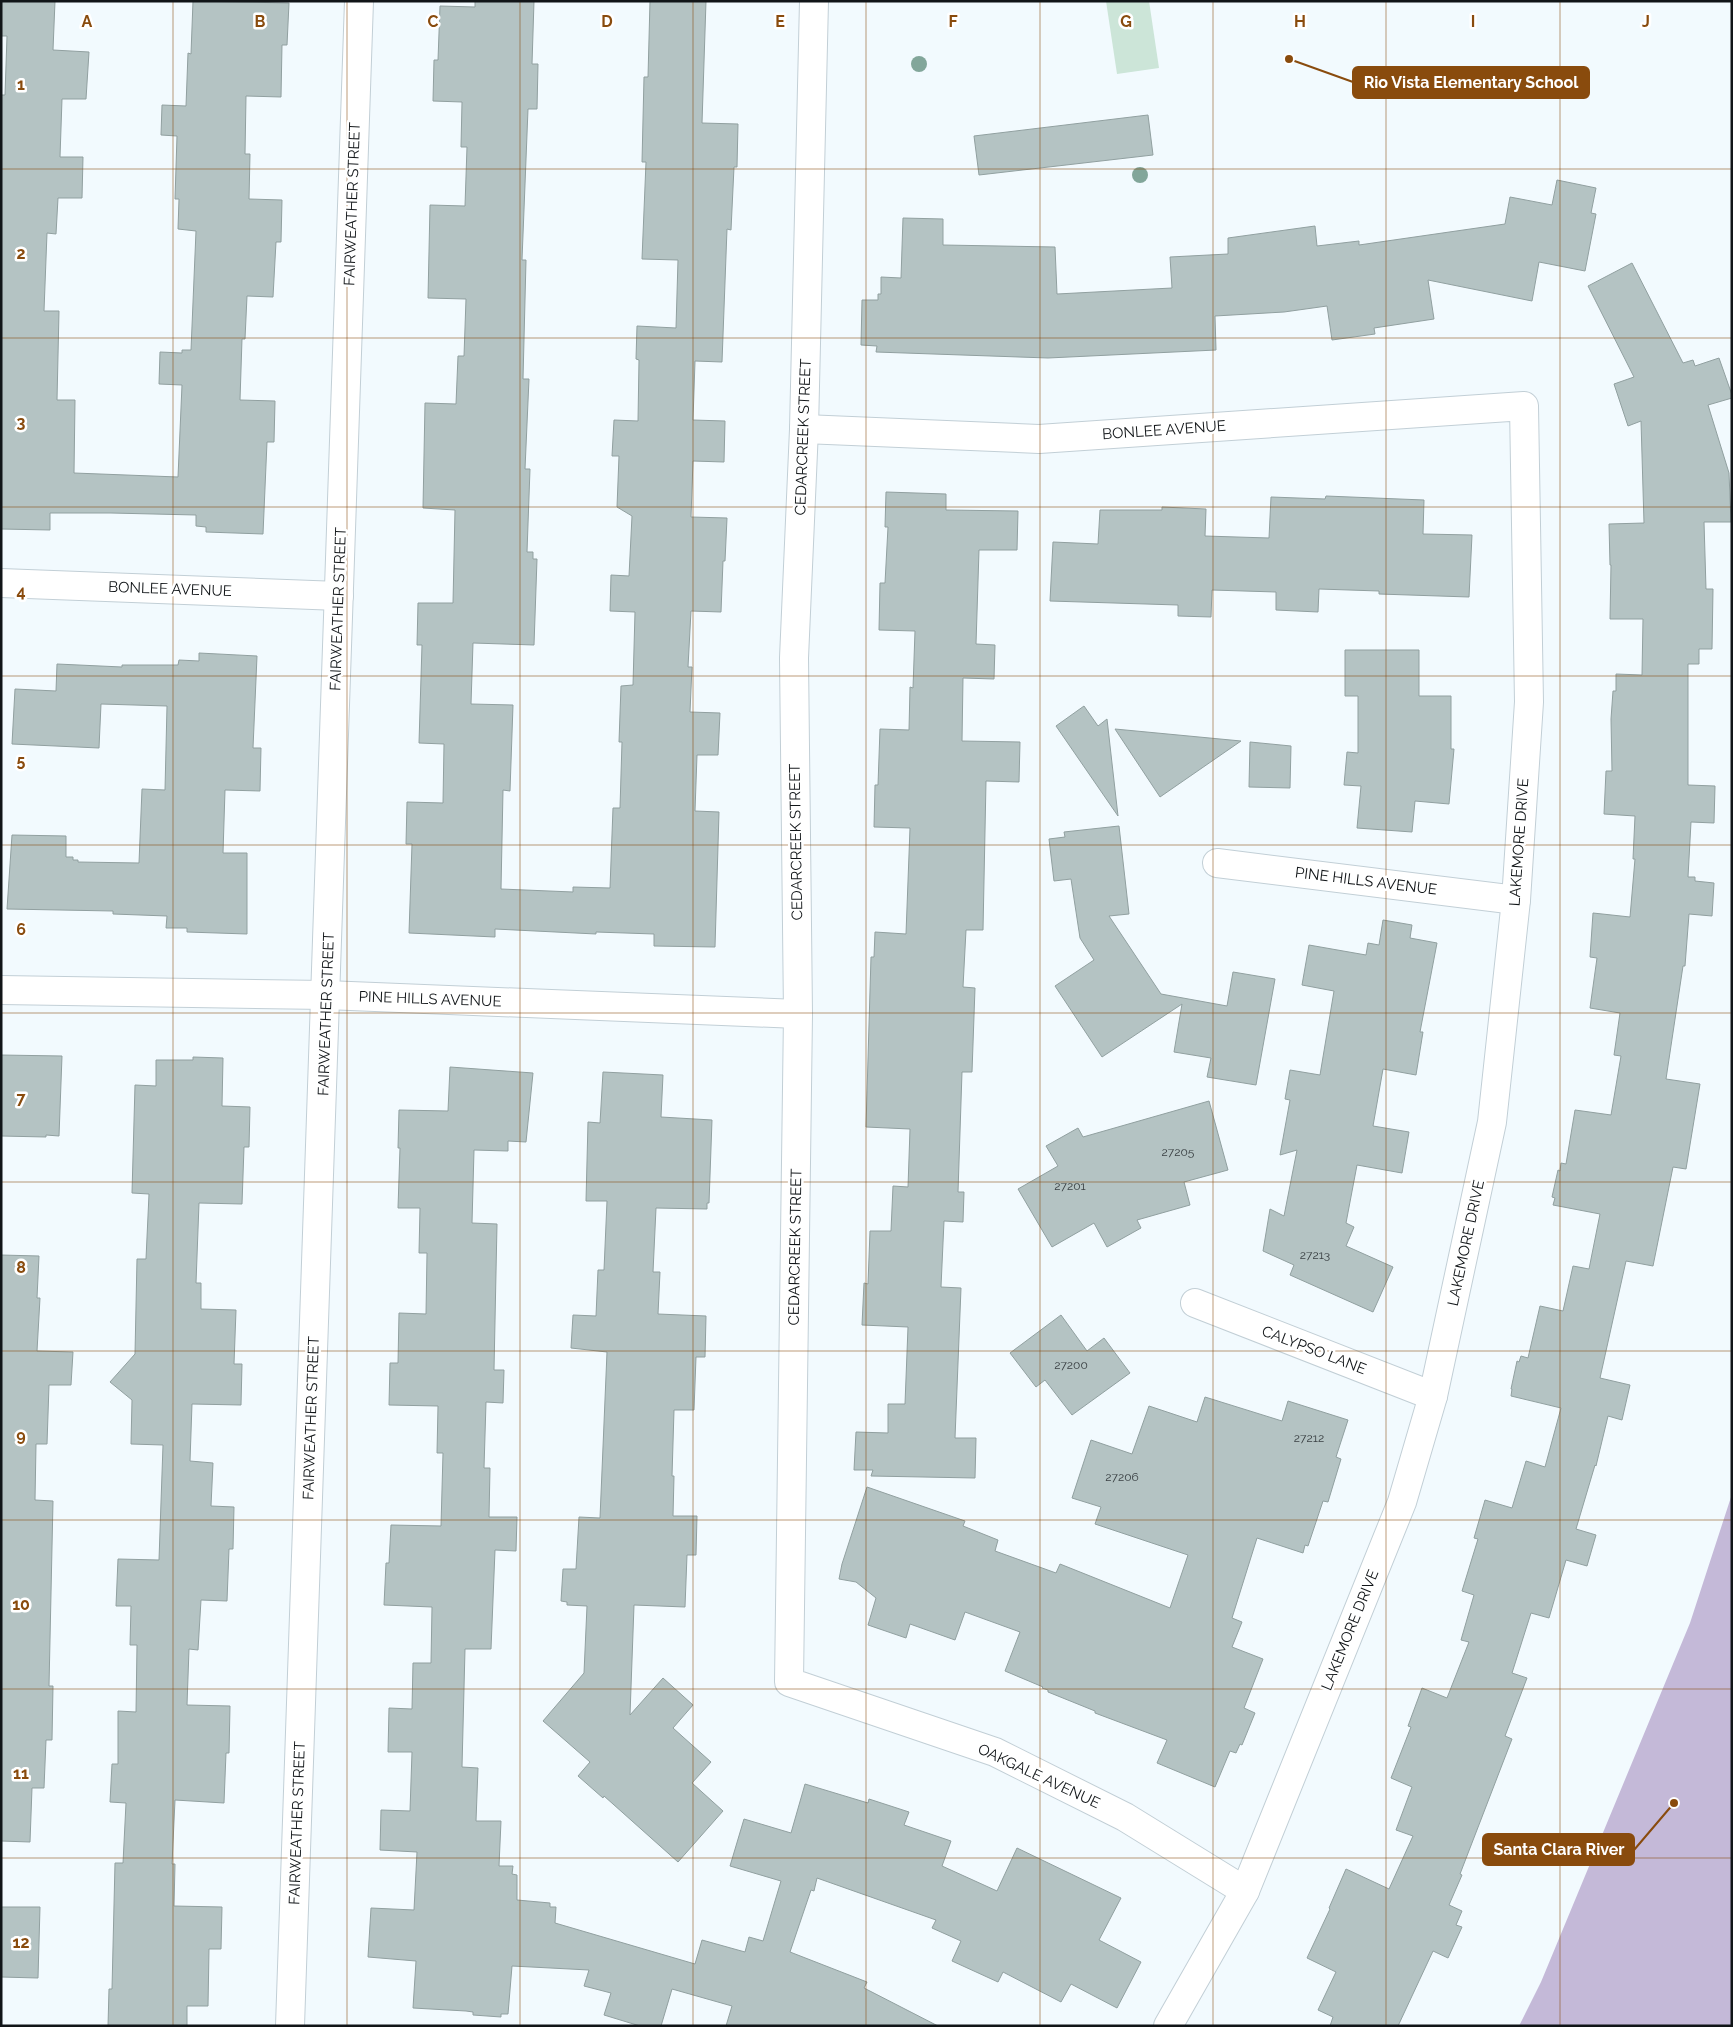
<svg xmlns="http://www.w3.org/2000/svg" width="1733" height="2027" font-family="Raleway,sans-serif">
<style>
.green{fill:#cce5d8}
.water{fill:#c4b9d8}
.building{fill:#b4c3c3;stroke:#91a0a0}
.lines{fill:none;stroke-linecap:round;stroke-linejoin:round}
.minor-casing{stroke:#c2cfd6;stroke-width:30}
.minor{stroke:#fff;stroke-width:28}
.tree{fill:#82a69a}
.grid{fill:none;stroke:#894b0d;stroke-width:1;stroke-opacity:0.55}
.labels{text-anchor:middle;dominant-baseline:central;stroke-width:5;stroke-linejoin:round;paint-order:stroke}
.number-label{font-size:12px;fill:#3a4043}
.street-label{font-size:15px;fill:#111518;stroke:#fff}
.grid-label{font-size:16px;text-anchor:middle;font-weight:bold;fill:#894b0d;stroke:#fff;stroke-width:5;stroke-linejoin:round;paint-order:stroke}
.leader{fill:none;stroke:#894b0d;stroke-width:2}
.callout-dot{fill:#894b0d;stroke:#fff;stroke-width:2}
.callout{fill:#894b0d;stroke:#894b0d;stroke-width:2}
.callout-label{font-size:16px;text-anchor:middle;font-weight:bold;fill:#fff}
</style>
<rect width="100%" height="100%" fill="#f2fafe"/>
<polygon class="green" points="1106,1 1149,1 1159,68 1117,74"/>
<polygon class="water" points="1732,1494 1732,2026 1519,2026 1541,1982 1690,1623"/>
<g class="building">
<polygon points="1,1 55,1 53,50 89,52 86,99 62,99 60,157 83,157 82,198 58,198 56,234 47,233 44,311 59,311 57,400 75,400 74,473 178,477 182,385 159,384 160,352 182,353 182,350 191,350 196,231 178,229 179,199 175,199 177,136 161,135 162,105 186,106 188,53 191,54 193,1 289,3 287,45 282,45 281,97 246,96 245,154 250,154 249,199 282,200 281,242 276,242 273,297 247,296 245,339 242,339 240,400 275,401 274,442 267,442 263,534 206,532 206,527 196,526 196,515 111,513 50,513 50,530 1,529 1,95 5,95 7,36 1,36"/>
<polygon points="475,1 534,1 532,64 538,64 537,109 528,109 522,260 526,260 523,379 529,379 525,469 530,469 527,552 533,552 533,559 537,559 534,645 473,643 471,704 513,705 510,791 503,790 501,889 573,892 573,887 610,888 613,808 620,808 622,742 619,742 621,686 633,685 635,612 610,611 611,575 629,576 632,516 617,507 619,456 612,456 614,420 638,421 639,360 636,359 637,326 676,328 678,260 642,259 646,162 642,162 644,77 648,77 650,1 706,1 702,123 738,124 737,167 734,167 731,230 727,229 722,362 695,361 693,420 725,421 724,462 693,461 691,517 727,518 725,561 723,561 721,612 691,611 688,667 692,667 690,712 720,713 718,755 697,755 695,811 719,812 715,947 654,946 654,934 596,932 596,934 495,929 495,937 409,933 412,844 406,844 407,802 443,803 444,744 419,743 422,645 417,645 418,603 453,603 455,510 423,508 425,403 456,404 458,356 464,356 466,299 428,298 430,205 465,206 467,147 461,147 462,102 433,101 434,60 438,60 440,6 475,7"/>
<polygon points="1148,115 1153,155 979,175 974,136"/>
<polygon points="1557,180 1596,188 1591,213 1596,214 1585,271 1539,262 1532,301 1428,280 1434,319 1374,328 1375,334 1332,340 1327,306 1284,312 1215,316 1216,350 1048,358 876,352 877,346 861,345 862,300 878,300 878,294 881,294 881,277 901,278 903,218 943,219 943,245 1055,247 1057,294 1172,288 1170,257 1228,254 1228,238 1315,226 1317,246 1359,241 1359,245 1505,224 1510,197 1552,205"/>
<polygon points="1632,263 1683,363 1693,360 1695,366 1719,358 1732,395 1732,398 1708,405 1729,473 1731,522 1704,522 1706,589 1713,589 1712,649 1699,649 1699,664 1688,664 1688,785 1715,786 1714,823 1691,822 1688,877 1695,877 1695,881 1714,883 1712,916 1689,914 1685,966 1683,966 1666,1079 1700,1084 1686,1169 1673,1167 1653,1266 1626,1261 1600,1378 1630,1385 1622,1420 1608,1416 1596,1466 1595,1465 1576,1529 1596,1535 1587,1566 1566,1560 1549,1618 1531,1613 1512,1673 1527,1678 1505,1736 1512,1739 1460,1874 1462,1875 1449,1905 1462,1911 1456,1925 1462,1927 1448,1958 1433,1951 1398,2026 1330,2026 1333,2017 1318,2010 1336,1972 1307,1958 1330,1909 1329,1908 1346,1869 1389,1889 1413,1836 1396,1830 1412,1787 1391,1778 1411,1727 1408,1726 1422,1688 1447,1698 1469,1642 1461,1640 1474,1595 1462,1591 1478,1539 1474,1538 1485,1500 1512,1508 1526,1461 1545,1467 1561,1408 1511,1396 1512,1389 1511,1389 1517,1361 1519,1362 1521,1356 1528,1358 1540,1306 1563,1311 1573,1266 1589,1269 1600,1214 1553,1205 1555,1198 1552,1197 1558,1170 1560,1171 1561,1163 1566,1164 1575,1110 1611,1115 1621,1056 1614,1055 1620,1013 1590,1008 1597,958 1590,957 1593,913 1630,917 1635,859 1633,859 1635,816 1604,814 1606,771 1612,771 1611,719 1613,691 1616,691 1616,674 1642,675 1643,619 1610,619 1611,565 1610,565 1609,524 1644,523 1641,421 1628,426 1614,384 1634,377 1588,286"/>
<polygon points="886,492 946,494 946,510 1018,511 1017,550 979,550 976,644 995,645 994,679 963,678 962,741 1020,742 1019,782 986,781 983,930 966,930 963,987 975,988 972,1072 962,1072 958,1192 964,1192 963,1222 944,1221 941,1287 961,1288 955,1438 976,1438 975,1478 871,1476 873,1470 854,1470 856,1432 888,1433 888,1404 905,1404 908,1327 862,1325 864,1283 868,1284 870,1231 891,1231 893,1186 908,1187 910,1129 866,1127 871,957 874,957 875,932 906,934 910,828 874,827 875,785 878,785 880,729 909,730 910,687 913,688 915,631 879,630 880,583 885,583 888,527 885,527"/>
<polygon points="1326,496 1424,500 1423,534 1472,535 1469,597 1379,594 1379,591 1319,589 1318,612 1276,610 1276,592 1212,590 1211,617 1178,616 1178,605 1050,601 1053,542 1098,544 1100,510 1162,510 1162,507 1206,509 1205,536 1269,538 1271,497 1325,499"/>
<polygon points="1345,650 1419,650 1419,696 1451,696 1451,749 1454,749 1449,804 1415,801 1412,832 1357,828 1361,786 1344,785 1347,752 1358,753 1358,696 1345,696"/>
<polygon points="199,653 257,656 253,748 261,748 260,791 225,790 223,853 247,853 247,934 187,932 187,928 166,928 167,916 113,914 113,911 7,909 12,835 66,836 66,857 73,857 73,860 78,860 78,862 139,863 142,789 165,790 167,706 101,704 99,748 12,744 15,689 56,691 57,664 122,667 122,665 178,665 179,660 199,661"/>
<polygon points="1084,706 1098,726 1107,719 1118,816 1056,726"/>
<polygon points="1115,729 1241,741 1160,797"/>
<polygon points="1250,742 1291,746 1290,788 1249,787"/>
<polygon points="1119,826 1129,914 1109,916 1161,994 1227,1006 1233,972 1275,979 1256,1085 1207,1077 1211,1058 1174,1052 1182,1004 1102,1057 1055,986 1094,960 1080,938 1071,879 1054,881 1049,839 1065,837 1064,832"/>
<polygon points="1383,920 1412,925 1410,938 1437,943 1420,1032 1423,1032 1416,1075 1383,1069 1373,1126 1409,1132 1402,1173 1357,1165 1346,1223 1354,1227 1346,1246 1393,1267 1373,1312 1290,1275 1294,1265 1263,1251 1270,1209 1284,1216 1297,1150 1280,1155 1290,1100 1285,1099 1290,1070 1320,1075 1334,991 1302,985 1309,945 1366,955 1368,943 1379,945"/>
<polygon points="1,1055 62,1056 59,1136 46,1135 46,1137 1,1136"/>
<polygon points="193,1057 223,1058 222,1106 250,1107 249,1147 244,1147 242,1204 199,1203 196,1283 201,1283 201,1309 236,1310 234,1364 242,1364 241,1405 192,1404 190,1461 213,1463 211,1506 234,1507 233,1549 229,1549 227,1601 201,1600 198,1650 189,1649 187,1705 230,1706 229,1753 226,1753 224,1803 175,1800 172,1864 175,1864 174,1906 222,1907 221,1949 209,1949 208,2006 187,2006 187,2026 108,2026 109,1989 112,1989 115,1863 123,1863 126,1803 110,1802 112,1764 118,1764 118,1711 136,1712 137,1645 130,1645 131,1606 116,1606 118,1559 159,1560 163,1445 131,1444 132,1400 110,1382 135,1354 137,1259 146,1259 149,1194 132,1193 135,1085 156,1086 156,1060 193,1060"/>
<polygon points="450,1067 533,1073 526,1142 508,1141 508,1151 474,1150 472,1223 497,1224 494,1370 504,1370 503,1403 486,1402 484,1468 490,1468 489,1517 517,1517 516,1551 495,1550 491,1649 465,1649 462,1767 478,1768 476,1821 501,1821 499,1866 513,1866 512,1874 517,1875 517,1900 550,1903 550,1907 556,1907 555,1923 695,1964 702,1940 745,1952 749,1937 763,1941 781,1881 730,1866 744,1819 791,1833 805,1784 868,1803 869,1799 909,1812 904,1825 951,1841 942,1866 997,1891 1017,1848 1121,1898 1099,1940 1141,1962 1117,2008 1071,1984 1061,2002 1003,1972 998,1982 952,1961 961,1941 932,1928 936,1920 817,1878 814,1891 811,1890 790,1952 867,1982 864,1988 938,2026 726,2026 732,2006 672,1989 661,2026 640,2026 604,2015 611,1993 584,1986 589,1970 512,1966 508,2014 501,2014 501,2017 473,2015 473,2012 466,2011 413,2008 416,1961 368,1957 371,1908 414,1910 417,1852 380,1850 381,1810 410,1811 412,1752 388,1752 389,1708 412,1709 413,1663 431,1663 432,1607 384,1605 386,1563 389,1563 391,1525 441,1526 443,1453 437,1453 438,1406 389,1405 390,1363 398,1363 399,1313 426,1314 427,1253 419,1253 420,1208 398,1208 400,1148 398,1148 399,1110 448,1111"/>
<polygon points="603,1072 663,1075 661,1117 712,1120 709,1203 707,1203 707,1209 656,1208 653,1272 660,1272 658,1314 706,1316 705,1357 696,1357 694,1410 674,1410 672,1476 674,1476 673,1516 697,1516 696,1555 687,1555 685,1607 634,1605 630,1715 663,1678 693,1705 673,1728 711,1762 692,1783 723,1811 678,1862 604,1796 603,1798 578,1776 590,1762 543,1721 584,1673 587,1606 567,1605 567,1602 561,1601 563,1569 576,1569 579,1517 600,1518 607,1352 571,1348 573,1315 596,1316 598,1270 604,1270 607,1201 586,1201 588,1122 600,1123"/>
<polygon points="1209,1101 1228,1170 1184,1182 1190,1205 1137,1220 1141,1228 1107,1247 1094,1223 1052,1247 1018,1189 1058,1166 1046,1146 1078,1128 1083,1137"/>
<polygon points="1,1255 39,1256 37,1298 40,1298 37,1351 73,1352 71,1385 49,1385 47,1444 36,1444 35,1500 53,1501 49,1686 53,1686 52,1740 46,1740 44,1788 32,1788 30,1842 1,1841"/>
<polygon points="1061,1315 1087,1351 1104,1338 1130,1373 1072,1415 1045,1380 1036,1387 1010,1353"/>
<polygon points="1205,1397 1282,1421 1288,1401 1348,1420 1336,1457 1341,1459 1328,1502 1323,1501 1308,1546 1305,1545 1303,1553 1257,1538 1232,1618 1242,1622 1232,1647 1263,1659 1244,1708 1255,1713 1242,1745 1240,1744 1236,1753 1230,1751 1215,1787 1157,1763 1167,1740 1095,1713 1095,1711 1048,1692 1048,1690 1042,1688 1043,1687 1005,1671 1020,1632 965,1612 955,1640 910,1624 906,1638 868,1625 876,1598 856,1582 839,1579 842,1564 867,1487 965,1521 963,1526 998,1540 995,1551 1056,1573 1060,1564 1170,1608 1188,1555 1095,1524 1101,1507 1072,1498 1091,1440 1132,1454 1149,1406 1197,1422"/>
<polygon points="1,1907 40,1907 38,1978 1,1977"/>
</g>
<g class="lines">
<g class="minor-casing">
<g id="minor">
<polyline points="814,1 804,429 794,658 798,1014 789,1682 995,1752 1125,1817 1245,1891"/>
<polyline points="804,429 1039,439 1524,406 1529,702 1516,900 1492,1122 1433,1396 1402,1502 1245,1891 1168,2026"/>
<polyline points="1,583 339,596"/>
<polyline points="1217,863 1516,900"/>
<polyline points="1,990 326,995 798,1014"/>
<polyline points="1195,1303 1433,1396"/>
<polyline points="290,2026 359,1"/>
</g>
</g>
<use href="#minor" class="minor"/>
</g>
<g class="tree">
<circle cx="919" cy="64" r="8"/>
<circle cx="1140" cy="175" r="8"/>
</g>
<path class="grid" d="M173,1V2026M347,1V2026M520,1V2026M693,1V2026M866,1V2026M1040,1V2026M1213,1V2026M1386,1V2026M1560,1V2026M1,169H1732M1,338H1732M1,507H1732M1,676H1732M1,845H1732M1,1013H1732M1,1182H1732M1,1351H1732M1,1520H1732M1,1689H1732M1,1858H1732"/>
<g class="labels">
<g class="number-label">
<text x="1178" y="1152">27205</text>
<text x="1070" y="1186">27201</text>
<text x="1315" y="1255">27213</text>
<text x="1071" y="1365">27200</text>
<text x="1309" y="1438">27212</text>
<text x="1122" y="1477">27206</text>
</g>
<g class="street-label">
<text transform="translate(352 204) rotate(-88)">FAIRWEATHER STREET</text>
<text transform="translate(1164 430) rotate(-4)">BONLEE AVENUE</text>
<text transform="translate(803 437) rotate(-88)">CEDARCREEK STREET</text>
<text transform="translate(170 589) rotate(2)">BONLEE AVENUE</text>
<text transform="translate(338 609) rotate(-88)">FAIRWEATHER STREET</text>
<text transform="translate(796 842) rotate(-91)">CEDARCREEK STREET</text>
<text transform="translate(1519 842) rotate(-86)">LAKEMORE DRIVE</text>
<text transform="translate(1366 881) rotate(7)">PINE HILLS AVENUE</text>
<text transform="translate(430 999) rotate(2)">PINE HILLS AVENUE</text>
<text transform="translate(326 1014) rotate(-88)">FAIRWEATHER STREET</text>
<text transform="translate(1466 1243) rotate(-78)">LAKEMORE DRIVE</text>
<text transform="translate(795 1247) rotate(-89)">CEDARCREEK STREET</text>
<text transform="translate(1314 1350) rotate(21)">CALYPSO LANE</text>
<text transform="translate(311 1418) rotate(-88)">FAIRWEATHER STREET</text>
<text transform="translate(1350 1630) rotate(-68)">LAKEMORE DRIVE</text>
<text transform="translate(1039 1776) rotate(25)">OAKGALE AVENUE</text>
<text transform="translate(297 1823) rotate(-88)">FAIRWEATHER STREET</text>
</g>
</g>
<g class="grid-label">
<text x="87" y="27">A</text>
<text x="260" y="27">B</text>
<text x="433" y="27">C</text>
<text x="607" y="27">D</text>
<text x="780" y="27">E</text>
<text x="953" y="27">F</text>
<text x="1126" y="27">G</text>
<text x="1300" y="27">H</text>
<text x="1473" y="27">I</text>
<text x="1646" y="27">J</text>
<text x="21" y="90">1</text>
<text x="21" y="259">2</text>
<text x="21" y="428">3</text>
<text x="21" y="597">4</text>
<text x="21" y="766">5</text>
<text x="21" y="935">6</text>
<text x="21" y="1104">7</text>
<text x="21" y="1273">8</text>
<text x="21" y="1441">9</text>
<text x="21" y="1610">10</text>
<text x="21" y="1779">11</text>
<text x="21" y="1948">12</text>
</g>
<path class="leader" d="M1289 59L1353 82M1674 1803L1634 1850"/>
<g class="callout-dot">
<circle cx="1289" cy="59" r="5"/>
<circle cx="1674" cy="1803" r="5"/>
</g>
<g class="callout">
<rect x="1353" y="67" width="236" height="31" rx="5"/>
<rect x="1483" y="1834" width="151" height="31" rx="5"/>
</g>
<g class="callout-label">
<text x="1471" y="88">Rio Vista Elementary School</text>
<text x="1559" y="1855">Santa Clara River</text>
</g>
<rect width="1733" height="2027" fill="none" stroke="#111518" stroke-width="5"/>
</svg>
